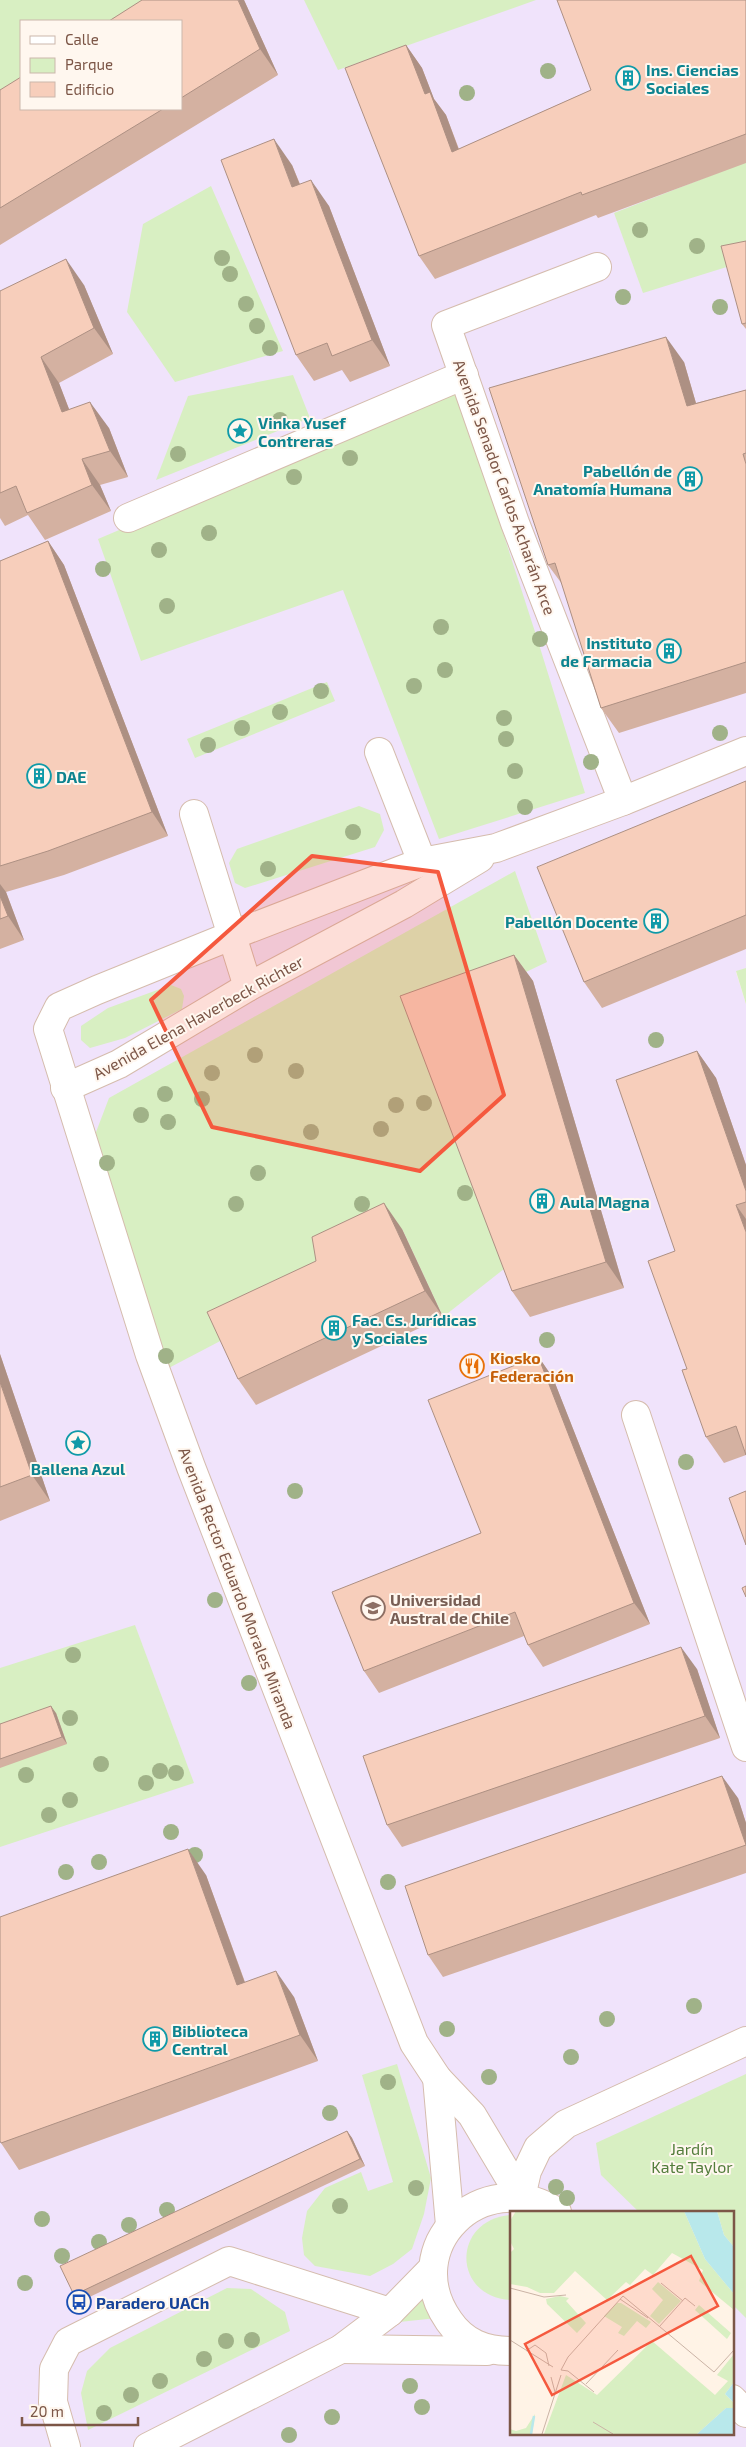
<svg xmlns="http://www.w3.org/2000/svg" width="746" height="2447" font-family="'Exo 2',sans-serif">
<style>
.education{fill:#f0e3fb;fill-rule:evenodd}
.green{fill:#d8efc2}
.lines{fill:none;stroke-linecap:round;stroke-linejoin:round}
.minor-casing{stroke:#d5bcad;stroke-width:30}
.minor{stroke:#fff;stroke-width:28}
.tree{fill:#a0b288}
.wall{fill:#d4b1a1}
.shaded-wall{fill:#ad9083}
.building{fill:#f7cebb;stroke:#ad9083}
.marked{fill:#f5593e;fill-opacity:0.2;stroke:#f5593e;stroke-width:4;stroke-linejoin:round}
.labels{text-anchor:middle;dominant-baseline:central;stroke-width:4;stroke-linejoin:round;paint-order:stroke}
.culture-label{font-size:16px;font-weight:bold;fill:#0d838f;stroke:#fff7ef;text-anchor:start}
.street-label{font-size:16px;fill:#7c5647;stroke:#fff7ef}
.food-label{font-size:16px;font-weight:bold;fill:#c56008;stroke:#fff7ef;text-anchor:start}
.education-label{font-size:16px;font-weight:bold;fill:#785e54;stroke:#fff7ef;text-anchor:start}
.park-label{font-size:16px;fill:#537d3b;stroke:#fff7ef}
.transit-label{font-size:16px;font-weight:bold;fill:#164399;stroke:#fff7ef;text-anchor:start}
.inset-river{fill:none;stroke:#b8e8eb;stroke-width:2.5}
.inset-road{fill:none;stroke:#cbb4a6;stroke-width:1}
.view{fill:#f5593e;fill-opacity:0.15;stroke:#f5593e;stroke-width:2.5}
.inset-edge{fill:none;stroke:#7c5647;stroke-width:2.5}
</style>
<rect width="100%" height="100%" fill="#fff3e6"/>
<path class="education" d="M0,0H746V968L736,972L746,1004V2447H0ZM21,21H181V109H21ZM511,2212H732V2433H511Z"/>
<g class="green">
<polygon points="0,0 170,0 138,21 21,21 21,98 0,112"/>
<polygon points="304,0 536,0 338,70"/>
<polygon points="746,162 746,261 643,293 614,213"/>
<polygon points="211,186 283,351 175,382 127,312 143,224"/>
<polygon points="293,375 310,418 156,480 188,396"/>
<polygon points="456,387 537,638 585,793 439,839 343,590 141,661 98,539"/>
<polygon points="327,682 335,701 195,758 187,739"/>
<polygon points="359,806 380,814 384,830 375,847 245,888 235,883 229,863 237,849"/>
<polygon points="515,871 547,962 419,1023 509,1265 443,1317 402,1229 226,1338 163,1371 93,1140 109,1098"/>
<polygon points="746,968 746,1004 736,971"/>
<polygon points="171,985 181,989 184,996 182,1009 125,1038 90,1048 81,1040 81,1026 108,1008"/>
<polygon points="135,1625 194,1783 0,1847 0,1668"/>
<polygon points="397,2064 431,2178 424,2214 412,2249 393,2264 370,2276 315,2266 304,2255 302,2238 307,2211 325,2188 361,2172 368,2191 393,2182 362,2075"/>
<polygon points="746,2074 746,2318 732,2304 732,2212 639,2212 601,2175 596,2143"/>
<path d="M511,2215V2300C452,2297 451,2220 511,2215Z"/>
<polygon points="227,2288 251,2289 285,2312 290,2331 88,2430 81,2393 87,2371 110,2348"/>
<polygon points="427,2289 437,2318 390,2323"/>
</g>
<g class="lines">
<g class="minor-casing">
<g id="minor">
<polyline points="597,267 446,325 515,523 623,801"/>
<polyline points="128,518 464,375"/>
<polyline points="379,752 422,862"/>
<polyline points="194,814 248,987"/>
<polyline points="65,1088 119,1064 248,987 404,904 480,858"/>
<polyline points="636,1415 746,1747"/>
<polyline points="437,2078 450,2225"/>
<polyline points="521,2197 472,2115 437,2078 414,2043 191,1467 150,1355 48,1029 59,1007 97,990 233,935 422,862 496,848 623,801 746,751"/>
<polyline points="521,2197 527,2171 538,2148 566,2124 746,2041"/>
<polyline points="341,2349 487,2351"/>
<path d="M511,2351C485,2351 464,2343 449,2321C397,2247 482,2164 557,2212"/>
<polyline points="732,2399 746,2413"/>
<polyline points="66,2447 53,2402 54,2369 68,2342 229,2261 390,2312"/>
<polyline points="148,2447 341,2349 390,2312 433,2268"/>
</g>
</g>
<use href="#minor" class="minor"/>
</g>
<g class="tree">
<circle cx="548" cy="71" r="8"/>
<circle cx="467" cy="93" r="8"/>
<circle cx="640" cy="230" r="8"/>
<circle cx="697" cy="246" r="8"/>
<circle cx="222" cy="258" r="8"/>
<circle cx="230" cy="274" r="8"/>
<circle cx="623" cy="297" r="8"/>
<circle cx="246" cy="304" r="8"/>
<circle cx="720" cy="307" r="8"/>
<circle cx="257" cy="326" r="8"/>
<circle cx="270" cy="348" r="8"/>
<circle cx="280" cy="420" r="8"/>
<circle cx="241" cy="433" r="8"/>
<circle cx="178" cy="454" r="8"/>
<circle cx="350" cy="458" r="8"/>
<circle cx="294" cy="477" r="8"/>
<circle cx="209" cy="533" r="8"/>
<circle cx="159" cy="550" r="8"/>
<circle cx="103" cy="569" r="8"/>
<circle cx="167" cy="606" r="8"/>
<circle cx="441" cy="627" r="8"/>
<circle cx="540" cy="639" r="8"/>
<circle cx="445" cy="670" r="8"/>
<circle cx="414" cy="686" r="8"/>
<circle cx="321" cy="691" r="8"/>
<circle cx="280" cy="712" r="8"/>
<circle cx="504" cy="718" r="8"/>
<circle cx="242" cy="728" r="8"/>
<circle cx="720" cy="733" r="8"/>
<circle cx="506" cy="739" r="8"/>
<circle cx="208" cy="745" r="8"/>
<circle cx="591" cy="762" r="8"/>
<circle cx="515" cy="771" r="8"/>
<circle cx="525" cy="807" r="8"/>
<circle cx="353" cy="832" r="8"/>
<circle cx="268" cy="869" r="8"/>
<circle cx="656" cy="1040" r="8"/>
<circle cx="255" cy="1055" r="8"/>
<circle cx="296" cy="1071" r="8"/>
<circle cx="212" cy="1073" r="8"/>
<circle cx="165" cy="1094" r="8"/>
<circle cx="202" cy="1099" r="8"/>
<circle cx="424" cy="1103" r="8"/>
<circle cx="396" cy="1105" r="8"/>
<circle cx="141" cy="1115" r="8"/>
<circle cx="168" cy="1122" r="8"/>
<circle cx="381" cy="1129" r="8"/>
<circle cx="311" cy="1132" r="8"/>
<circle cx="107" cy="1163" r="8"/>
<circle cx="258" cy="1173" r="8"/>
<circle cx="465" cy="1193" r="8"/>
<circle cx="236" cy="1204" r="8"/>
<circle cx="362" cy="1204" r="8"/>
<circle cx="547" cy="1340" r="8"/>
<circle cx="166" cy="1356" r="8"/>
<circle cx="686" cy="1462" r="8"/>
<circle cx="295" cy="1491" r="8"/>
<circle cx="215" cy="1600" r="8"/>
<circle cx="73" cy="1655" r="8"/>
<circle cx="249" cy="1683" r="8"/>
<circle cx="70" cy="1718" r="8"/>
<circle cx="101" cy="1764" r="8"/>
<circle cx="160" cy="1771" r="8"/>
<circle cx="176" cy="1773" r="8"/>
<circle cx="26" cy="1775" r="8"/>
<circle cx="146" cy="1783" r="8"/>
<circle cx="70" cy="1800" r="8"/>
<circle cx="49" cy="1815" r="8"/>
<circle cx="171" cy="1832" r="8"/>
<circle cx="195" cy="1855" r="8"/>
<circle cx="99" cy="1862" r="8"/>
<circle cx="66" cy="1872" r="8"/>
<circle cx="388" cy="1882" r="8"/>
<circle cx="694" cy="2006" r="8"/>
<circle cx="607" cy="2019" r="8"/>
<circle cx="447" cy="2029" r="8"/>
<circle cx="571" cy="2057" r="8"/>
<circle cx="489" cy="2077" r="8"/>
<circle cx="388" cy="2082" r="8"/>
<circle cx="330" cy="2113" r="8"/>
<circle cx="556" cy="2187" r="8"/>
<circle cx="416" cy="2188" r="8"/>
<circle cx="567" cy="2198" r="8"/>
<circle cx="340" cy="2206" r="8"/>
<circle cx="167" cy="2210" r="8"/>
<circle cx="42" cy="2219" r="8"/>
<circle cx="129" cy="2225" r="8"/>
<circle cx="99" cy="2242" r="8"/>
<circle cx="62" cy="2256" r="8"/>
<circle cx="25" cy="2283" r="8"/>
<circle cx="252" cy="2340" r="8"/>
<circle cx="226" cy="2341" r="8"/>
<circle cx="204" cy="2359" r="8"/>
<circle cx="160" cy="2381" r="8"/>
<circle cx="410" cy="2386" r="8"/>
<circle cx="131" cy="2395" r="8"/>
<circle cx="422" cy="2407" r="8"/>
<circle cx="104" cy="2413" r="8"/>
<circle cx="332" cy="2417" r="8"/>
<circle cx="289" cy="2435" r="8"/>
</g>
<g class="wall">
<polygon points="244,0 278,75 0,245 0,90 21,109 181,109 181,21"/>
<polygon points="746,0 746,163 598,218 596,215 435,279 419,256 406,45 422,68 434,99 446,115 459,149 591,90"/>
<polygon points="292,165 300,184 329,206 390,366 350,382 342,370 314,381 296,355"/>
<polygon points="746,241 746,329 742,324"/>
<polygon points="84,285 113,354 59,383 69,409 109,428 128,477 100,485 111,511 45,540 28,515 5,526 0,518 0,291"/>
<polygon points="684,362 696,403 746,390 746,693 619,733 601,708 562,584 548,565"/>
<polygon points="48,541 64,565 168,836 64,875 6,892 24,940 0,949 0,561"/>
<polygon points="746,781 746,949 602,1008 584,982"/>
<polygon points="514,955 533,981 624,1288 530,1317 512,1291"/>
<polygon points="697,1051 716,1078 746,1165 746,1455 724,1463 706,1437 687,1369 675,1251"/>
<polygon points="402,1229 443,1317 256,1405 238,1379"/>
<polygon points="0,1354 50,1501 0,1521"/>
<polygon points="538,1356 553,1378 650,1624 543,1667 528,1645 524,1636 379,1693 364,1671 481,1533"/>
<polygon points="697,1669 720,1738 402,1847 387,1825"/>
<polygon points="56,1713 67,1744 0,1768 0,1724"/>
<polygon points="738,1798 746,1823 746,1873 443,1977 428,1955"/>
<polygon points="206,1875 245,1982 294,1997 318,2061 19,2170 1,2143"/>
<polygon points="347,2131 352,2138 365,2166 79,2302 74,2295"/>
</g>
<g class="shaded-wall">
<polygon points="238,0 244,0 278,75 260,49"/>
<polygon points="406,45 422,68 434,99 446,115 468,175 452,152 425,94"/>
<polygon points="274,139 292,165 311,213 292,187"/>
<polygon points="311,180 329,206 390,366 372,340"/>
<polygon points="66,259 84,285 113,354 94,328"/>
<polygon points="666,337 684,362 704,431 687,406"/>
<polygon points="41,357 59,383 80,438 62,412"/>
<polygon points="90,402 109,428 128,477 110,451"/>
<polygon points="82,459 100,485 111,511 92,485"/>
<polygon points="48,541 64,565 168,836 152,812"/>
<polygon points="0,884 6,892 24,940 8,916 0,896"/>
<polygon points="514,955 533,981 624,1288 606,1262"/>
<polygon points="697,1051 716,1078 746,1165 746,1191"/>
<polygon points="384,1203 402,1229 443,1317 425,1291"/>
<polygon points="736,1205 746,1219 746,1232"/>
<polygon points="0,1354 50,1501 32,1475 0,1382"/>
<polygon points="538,1356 553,1378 650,1624 634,1603"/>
<polygon points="681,1647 697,1669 720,1738 705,1716"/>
<polygon points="51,1706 56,1713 67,1744 62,1737"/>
<polygon points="722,1776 738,1798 746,1823 746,1846"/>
<polygon points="188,1849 206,1875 255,2011 237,1985"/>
<polygon points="276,1971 294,1997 318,2061 300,2035"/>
<polygon points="347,2131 352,2138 365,2166 360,2159"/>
</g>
<g class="building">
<polygon points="142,0 238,0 260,49 181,98 181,21 109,21"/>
<polygon points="557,0 746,0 746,134 582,195 581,192 419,256 345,68 406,45 425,94 430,92 452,152 591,90"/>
<polygon points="21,77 21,109 163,109 0,208 0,90"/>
<polygon points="274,139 292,187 311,180 372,340 332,356 327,343 296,355 221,160"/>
<polygon points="746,241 746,323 742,324 721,246"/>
<polygon points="66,259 94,328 41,357 62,412 90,402 110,451 82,459 92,485 27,513 16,486 0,493 0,291"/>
<polygon points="666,337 687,406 746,390 746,453 743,454 746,464 746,662 601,708 555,563 548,565 489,388"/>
<polygon points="48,541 152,812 48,851 0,866 0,561"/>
<polygon points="746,781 746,915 584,982 537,867"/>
<polygon points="0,896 8,916 0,919"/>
<polygon points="514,955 606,1262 512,1291 400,996"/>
<polygon points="697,1051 746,1191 746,1202 736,1205 746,1232 746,1455 736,1426 706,1437 682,1370 687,1369 648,1261 675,1251 616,1080"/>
<polygon points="384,1203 425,1291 238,1379 207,1312 316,1261 312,1237"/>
<polygon points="538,1356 634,1603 528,1645 515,1612 364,1671 332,1592 481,1533 428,1400"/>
<polygon points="0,1382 32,1475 0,1487"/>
<polygon points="746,1491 746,1545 729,1498"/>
<polygon points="746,1586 746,1597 742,1588"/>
<polygon points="681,1647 705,1716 387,1825 363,1756"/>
<polygon points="51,1706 62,1737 0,1759 0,1724"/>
<polygon points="722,1776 746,1845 428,1955 405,1886"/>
<polygon points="188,1849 237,1985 276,1971 300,2035 1,2143 0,2141 0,1917"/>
<polygon points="347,2131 360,2159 74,2295 60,2266"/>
</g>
<path class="marked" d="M312,856L438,872L504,1095L420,1171L212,1127L151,1000Z"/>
<defs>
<g id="building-ring" transform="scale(1.25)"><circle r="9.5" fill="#fff7ef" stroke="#0f9aa8" stroke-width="1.5"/><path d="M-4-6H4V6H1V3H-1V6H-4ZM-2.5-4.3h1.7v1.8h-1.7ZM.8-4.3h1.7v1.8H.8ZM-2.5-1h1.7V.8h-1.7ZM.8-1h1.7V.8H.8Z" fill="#0f9aa8"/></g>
<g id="sight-ring" transform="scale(1.25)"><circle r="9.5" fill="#fff7ef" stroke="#0f9aa8" stroke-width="1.5"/><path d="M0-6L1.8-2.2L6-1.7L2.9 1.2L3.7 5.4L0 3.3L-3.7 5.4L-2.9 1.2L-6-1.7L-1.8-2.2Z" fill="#0f9aa8"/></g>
<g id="restaurant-ring" transform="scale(1.25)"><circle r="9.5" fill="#fff7ef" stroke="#e8710a" stroke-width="1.5"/><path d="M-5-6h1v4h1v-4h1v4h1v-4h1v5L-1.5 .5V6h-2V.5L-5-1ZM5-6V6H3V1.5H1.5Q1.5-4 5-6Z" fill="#e8710a"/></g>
<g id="university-ring" transform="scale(1.25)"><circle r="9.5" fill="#fff7ef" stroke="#8d6e63" stroke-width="1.5"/><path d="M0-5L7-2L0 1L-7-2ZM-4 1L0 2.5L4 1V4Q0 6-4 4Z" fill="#8d6e63"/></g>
<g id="bus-ring" transform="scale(1.25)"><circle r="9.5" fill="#fff7ef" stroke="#1a4fb4" stroke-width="1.5"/><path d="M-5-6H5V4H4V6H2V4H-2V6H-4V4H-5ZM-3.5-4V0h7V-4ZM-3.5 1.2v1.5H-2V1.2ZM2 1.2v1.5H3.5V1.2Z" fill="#1a4fb4"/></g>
</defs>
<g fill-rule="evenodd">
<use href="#building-ring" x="628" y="78"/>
<use href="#sight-ring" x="240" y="431"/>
<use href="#building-ring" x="690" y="479"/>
<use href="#building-ring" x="669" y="651"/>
<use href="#building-ring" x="39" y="776"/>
<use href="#building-ring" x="656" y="921"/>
<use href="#building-ring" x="542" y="1201"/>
<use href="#building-ring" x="334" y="1328"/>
<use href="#restaurant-ring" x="472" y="1366"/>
<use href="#sight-ring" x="78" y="1443"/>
<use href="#university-ring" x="373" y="1608"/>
<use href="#building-ring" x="155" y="2039"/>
<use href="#bus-ring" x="79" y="2302"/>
</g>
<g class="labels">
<g class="culture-label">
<text x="646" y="69">Ins. Ciencias<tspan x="646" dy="18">Sociales</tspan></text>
<text x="258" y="422">Vinka Yusef<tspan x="258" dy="18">Contreras</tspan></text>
<text x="672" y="470" text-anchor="end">Pabellón de<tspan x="672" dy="18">Anatomía Humana</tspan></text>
<text x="652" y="642" text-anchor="end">Instituto<tspan x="652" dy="18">de Farmacia</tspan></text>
<text x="56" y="776">DAE</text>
<text x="638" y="921" text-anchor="end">Pabellón Docente</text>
<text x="560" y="1201">Aula Magna</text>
<text x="352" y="1319">Fac. Cs. Jurídicas<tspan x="352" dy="18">y Sociales</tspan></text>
<text x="78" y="1468" text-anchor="middle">Ballena Azul</text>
<text x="172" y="2030">Biblioteca<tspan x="172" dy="18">Central</tspan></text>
</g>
<g class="street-label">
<text transform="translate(505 487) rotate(70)">Avenida Senador Carlos Acharán Arce</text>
<text transform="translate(198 1017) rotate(-29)">Avenida Elena Haverbeck Richter</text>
<text transform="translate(238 1588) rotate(69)">Avenida Rector Eduardo Morales Miranda</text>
</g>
<g class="food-label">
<text x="490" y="1357">Kiosko<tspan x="490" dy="18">Federación</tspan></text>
</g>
<g class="education-label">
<text x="390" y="1599">Universidad<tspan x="390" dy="18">Austral de Chile</tspan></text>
</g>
<g class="park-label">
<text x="692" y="2148">Jardín<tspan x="692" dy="18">Kate Taylor</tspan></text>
</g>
<g class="transit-label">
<text x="96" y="2302">Paradero UACh</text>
</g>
</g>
<g transform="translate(510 2211)">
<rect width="224" height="224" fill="#fff3e6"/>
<path d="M6,0H174L195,48L224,83V99L189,70L193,59L162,42L143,64L135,58L120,74L116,71L97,89L65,60L44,82H30L17,76L0,73V42L4,38L0,30V10ZM207,0H224V36L214,24ZM148,71L171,90L149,113L140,105L153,89L142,78ZM50,85L59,87L56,90L76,112L67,122L37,93L36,88ZM107,92H111L141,111L136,117L127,110L114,125L108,122L112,116L94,105ZM189,94L221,122L217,128L185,99ZM142,130L205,184L218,170L207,164L224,143V171L215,183L224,192L223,197H216L187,223H34L56,164L87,184ZM25,203L22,223H0V218L6,220L16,217Z" fill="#d8efc2"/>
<path d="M174,0H207L214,24L224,36V83L195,48ZM224,171V223H187L216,197H223L224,192L215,183Z" fill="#b8e8eb"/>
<path class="inset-river" d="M21,223L24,205"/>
<path class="inset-road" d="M151,72L173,90M0,77L34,86L56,84M110,88L138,107M149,116L175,87L185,95M0,129L43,156M16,140L25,134L36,142L39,155M41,166L45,181M76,173L108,139M84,181L58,160L51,159L58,146L113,85L204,161L224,139V130M83,211L103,223M32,223L51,164"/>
<path class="view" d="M181,45L208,95L42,184L15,133Z"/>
<rect width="224" height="224" class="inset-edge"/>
</g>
<rect x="20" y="20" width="162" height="90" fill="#fff7ef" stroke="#cbb7ac"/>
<rect x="30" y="36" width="25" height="8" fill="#ffffff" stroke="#cbb7ac"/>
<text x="65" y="45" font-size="15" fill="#7c5647">Calle</text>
<rect x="30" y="58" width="25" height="15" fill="#d8efc2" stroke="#cbb7ac"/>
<text x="65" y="70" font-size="15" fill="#7c5647">Parque</text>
<rect x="30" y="82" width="25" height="15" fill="#f7cebb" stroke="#cbb7ac"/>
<text x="65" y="95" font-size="15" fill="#7c5647">Edificio</text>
<path d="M22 2417v8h116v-8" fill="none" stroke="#7c5647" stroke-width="2.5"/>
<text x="30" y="2417" font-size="15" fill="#7c5647" stroke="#fff7ef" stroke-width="4" paint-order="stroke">20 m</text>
</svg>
